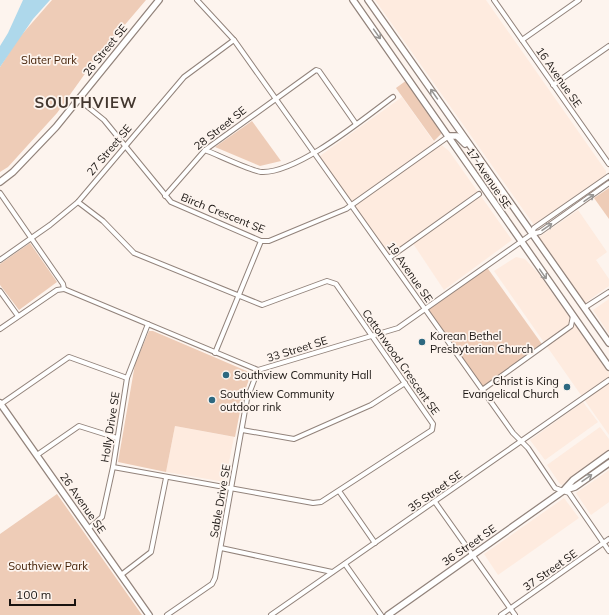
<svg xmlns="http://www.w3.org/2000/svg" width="609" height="615" font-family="Mulish,sans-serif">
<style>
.built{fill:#feebdf}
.green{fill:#eeccb7}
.water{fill:#aed8eb}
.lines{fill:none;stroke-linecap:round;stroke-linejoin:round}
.street-casing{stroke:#92837b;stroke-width:6}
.secondary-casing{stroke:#92837b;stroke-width:8}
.street{stroke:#fff;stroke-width:4}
.secondary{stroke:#fff;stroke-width:5.5}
.oneway{stroke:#979593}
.poi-dot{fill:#2d6880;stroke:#fdf4ee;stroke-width:1.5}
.labels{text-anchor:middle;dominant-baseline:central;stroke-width:3.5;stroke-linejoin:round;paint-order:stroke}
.street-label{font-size:11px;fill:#181310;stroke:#fdf4ee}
.park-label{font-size:11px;fill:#442107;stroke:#fdf4ee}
.poi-label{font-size:11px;fill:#181310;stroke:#fdf4ee;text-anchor:start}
.district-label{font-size:15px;font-weight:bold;letter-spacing:1px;fill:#43372f;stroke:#fdf4ee}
</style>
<rect width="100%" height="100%" fill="#fdf4ee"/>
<g class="built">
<polygon points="375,0 486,0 606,171 606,175 534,225"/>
<polygon points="402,97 436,145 439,143 449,151 512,240 444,290 412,242 389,258 317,158"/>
<polygon points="578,210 607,252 596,260 609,279 609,286 585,303 539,237"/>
<polygon points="516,257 525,259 538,273 609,372 609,435 494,271"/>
<polygon points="609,299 609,334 593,310"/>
<polygon points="583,402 598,422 545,460 530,440"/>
<polygon points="175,426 234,437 225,482 166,472"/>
<polygon points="600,427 609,439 609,450 562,485 560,484 547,465"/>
<polygon points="609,470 609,502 591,515 576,493"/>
<polygon points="564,498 579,518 498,575 484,554"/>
</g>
<g class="green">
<polygon points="52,0 146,0 94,61 57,113 8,167 0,172 0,67 18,39"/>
<polygon points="407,80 442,133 434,141 396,88"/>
<polygon points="252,121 281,161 260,166 215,147"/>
<polygon points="609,188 609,219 594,198"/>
<polygon points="30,243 57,282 19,310 0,285 0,264"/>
<polygon points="486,266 544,347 482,390 425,310"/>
<polygon points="149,331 153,331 249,372 251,374 243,396 235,437 175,426 166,472 118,462 135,364"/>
<polygon points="57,494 142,615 143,615 0,615 0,534"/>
</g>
<polygon class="water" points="23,0 50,0 33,19 0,67 0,46 8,33"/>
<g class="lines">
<g class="street-casing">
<g id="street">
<polyline points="197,0 234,40 513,433 528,448 555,488 569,493 609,551"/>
<polyline points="494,0 609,164"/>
<polyline points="522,40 579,0"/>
<polyline points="553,85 609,46"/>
<polyline points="78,99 104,120 171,202 261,241 269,241 346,209 449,136"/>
<path d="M205,150C216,154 253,172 262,172C298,173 363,119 393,97"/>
<polyline points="0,193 63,284 64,289"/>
<polyline points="165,196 205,150 316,70 319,71 356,124"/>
<polyline points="78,202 103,221 134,253 262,305 327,281 336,284 433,424 432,430 321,502 313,503 113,467"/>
<polyline points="532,234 534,228 609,176"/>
<polyline points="389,258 479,194"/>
<polyline points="0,260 50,225 78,202 184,77 234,40"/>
<polyline points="64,289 258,370 398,328 532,234 540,232 609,183"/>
<polyline points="0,291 18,316"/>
<polyline points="584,308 609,292"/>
<polyline points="0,329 57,290 64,289"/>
<polyline points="215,353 261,241"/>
<polyline points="482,390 571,326 573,316"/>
<polyline points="1,404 69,357 127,378"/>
<polyline points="242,430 294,439 371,405 405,383"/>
<polyline points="37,455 79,426 117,438"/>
<polyline points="339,491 375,543"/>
<polyline points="435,502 515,615"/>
<polyline points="88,529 102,517 113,467 127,378 148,324"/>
<polyline points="221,548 332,572"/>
<polyline points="345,564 381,615"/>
<polyline points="121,575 151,552 166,478"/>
<polyline points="167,615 212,584 215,578 247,399 258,370"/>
<polyline points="271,615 609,380"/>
<polyline points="501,615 609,539"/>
</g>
</g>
<g class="secondary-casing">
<g id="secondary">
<polyline points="353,0 609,367"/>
<polyline points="368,0 609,343"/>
<polyline points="449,136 457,136 465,144"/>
<polyline points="0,182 13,172 56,127 159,0"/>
<polyline points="0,403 149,615"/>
<polyline points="565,490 575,487 609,463"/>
<polyline points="388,615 563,491 573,480 609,454"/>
</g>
</g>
<use href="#street" class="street"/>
<use href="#secondary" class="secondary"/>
</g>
<defs><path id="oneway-shaft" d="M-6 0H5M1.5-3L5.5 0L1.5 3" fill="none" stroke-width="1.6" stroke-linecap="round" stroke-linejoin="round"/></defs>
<g class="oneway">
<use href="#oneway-shaft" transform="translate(377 34) rotate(55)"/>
<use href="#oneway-shaft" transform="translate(434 94) rotate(-125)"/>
<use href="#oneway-shaft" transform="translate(589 198) rotate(-35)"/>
<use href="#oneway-shaft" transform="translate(547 227) rotate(-35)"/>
<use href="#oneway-shaft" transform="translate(543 274) rotate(55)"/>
<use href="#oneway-shaft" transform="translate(587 478) rotate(-35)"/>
</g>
<g class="poi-dot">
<circle cx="422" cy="342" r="4"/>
<circle cx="226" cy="375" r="4"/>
<circle cx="567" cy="387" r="4"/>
<circle cx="212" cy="400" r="4"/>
</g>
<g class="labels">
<g class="street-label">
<text transform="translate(105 50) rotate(-51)">26 Street SE</text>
<text transform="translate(559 77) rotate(55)">16 Avenue SE</text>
<text transform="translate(220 128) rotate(-38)">28 Street SE</text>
<text transform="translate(109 150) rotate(-50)">27 Street SE</text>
<text transform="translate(489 178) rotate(56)">17 Avenue SE</text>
<text transform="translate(223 213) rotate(22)">Birch Crescent SE</text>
<text transform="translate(410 272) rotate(55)">19 Avenue SE</text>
<text transform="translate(297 349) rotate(-17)">33 Street SE</text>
<text transform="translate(401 362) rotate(55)">Cottonwood Crescent SE</text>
<text transform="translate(110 427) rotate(-81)">Holly Drive SE</text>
<text transform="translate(435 491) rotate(-35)">35 Street SE</text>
<text transform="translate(220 501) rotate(-80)">Sable Drive SE</text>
<text transform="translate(83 503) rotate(55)">26 Avenue SE</text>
<text transform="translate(469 545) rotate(-35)">36 Street SE</text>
<text transform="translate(550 570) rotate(-35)">37 Street SE</text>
</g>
<g class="park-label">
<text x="49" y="60">Slater Park</text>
<text x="48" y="566">Southview Park</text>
</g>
<g class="poi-label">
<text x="430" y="336">Korean Bethel<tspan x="430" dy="13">Presbyterian Church</tspan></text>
<text x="234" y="375">Southview Community Hall</text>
<text x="559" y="381" text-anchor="end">Christ is King<tspan x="559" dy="13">Evangelical Church</tspan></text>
<text x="220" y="394">Southview Community<tspan x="220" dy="13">outdoor rink</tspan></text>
</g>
<g class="district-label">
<text x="86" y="102">SOUTHVIEW</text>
</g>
</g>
<path d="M10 599v6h65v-6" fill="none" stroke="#181310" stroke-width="2"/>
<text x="16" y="599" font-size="12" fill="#181310" stroke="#fdf4ee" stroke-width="3" paint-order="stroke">100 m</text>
</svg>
